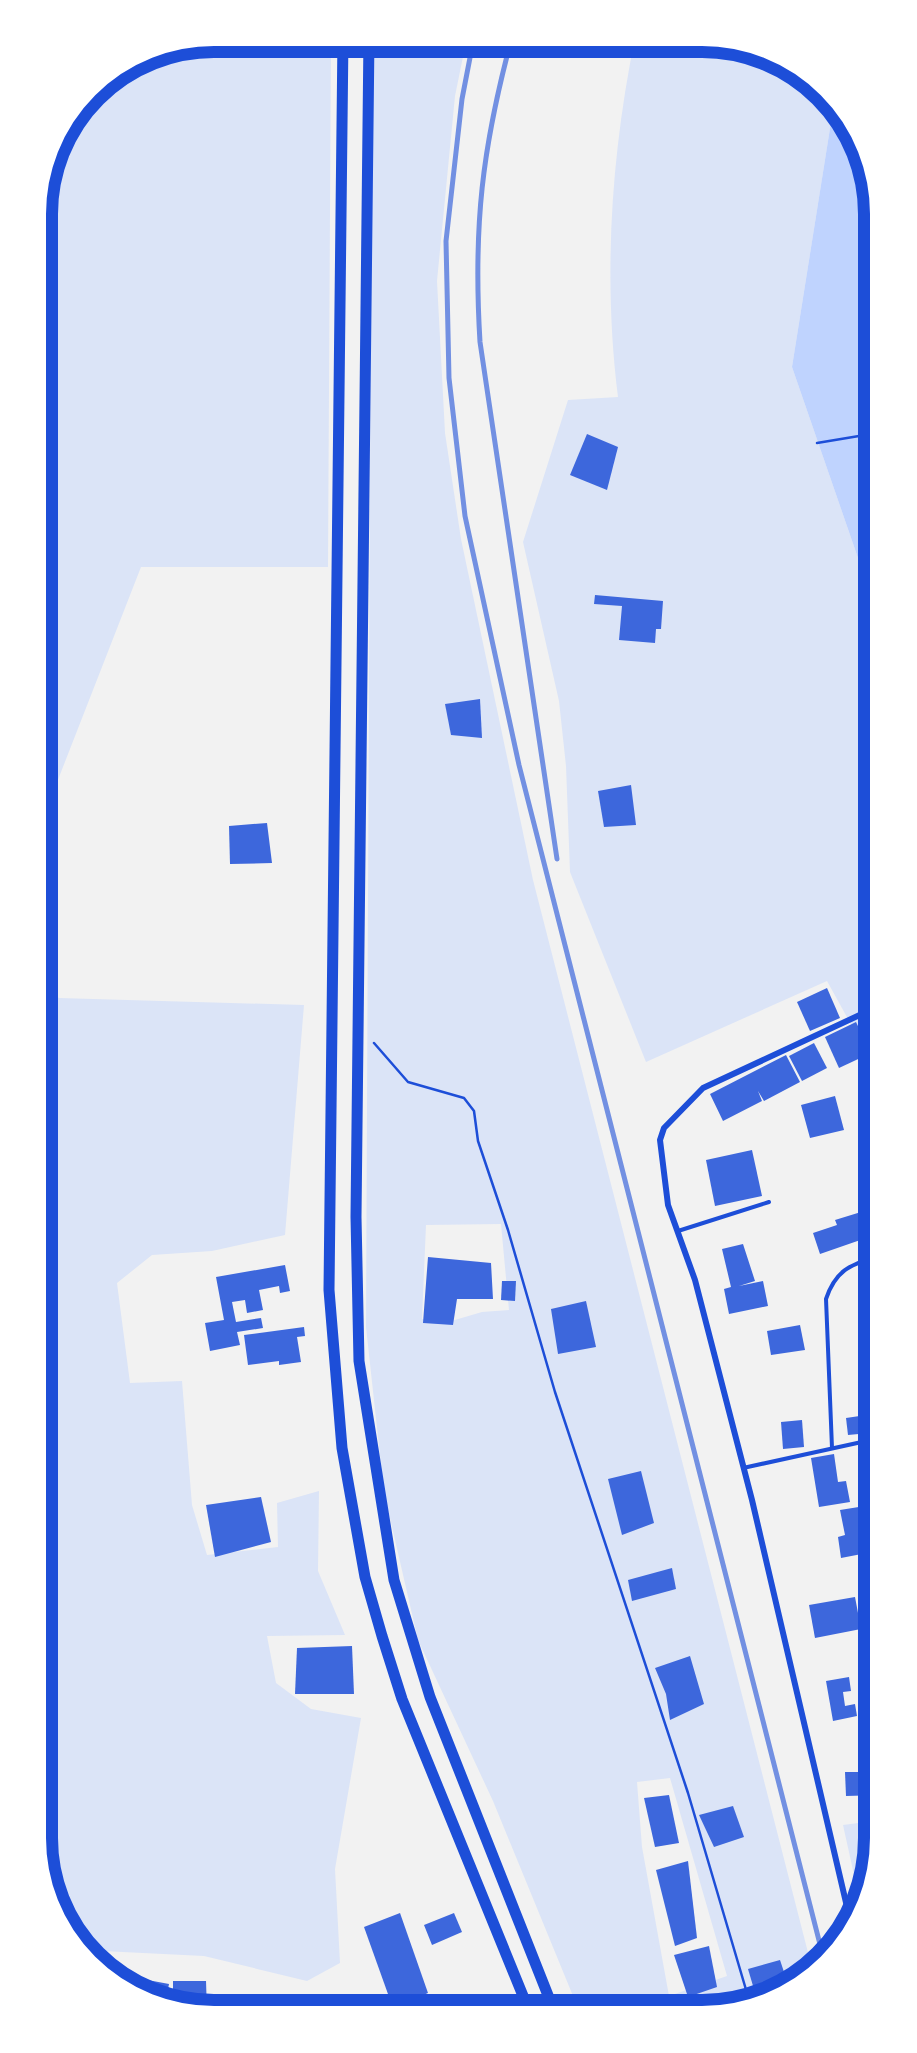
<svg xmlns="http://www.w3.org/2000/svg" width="917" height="2053" font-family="Rubik,sans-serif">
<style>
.green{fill:#dbe4f7;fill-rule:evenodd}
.water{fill:#bfd3fe}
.building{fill:#3d67dc}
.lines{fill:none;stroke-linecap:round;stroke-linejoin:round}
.path{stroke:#1d4ed8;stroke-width:2.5}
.service{stroke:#1d4ed8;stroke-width:4}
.minor{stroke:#1d4ed8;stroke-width:6}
.trunk{stroke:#1d4ed8;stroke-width:11}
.rail{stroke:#7290e2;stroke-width:5}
.rim{fill:none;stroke:#1d4ed8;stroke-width:12}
</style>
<rect width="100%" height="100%" fill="#f2f2f2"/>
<g class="green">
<polygon points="215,35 331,36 328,567 141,567 38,831 35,203 53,136 96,80"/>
<path d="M372,36L467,37L455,96L437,281L445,433L461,539L533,880L813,1972L749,2012L580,2013L493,1801L418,1640L384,1492L366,1327ZM501,1224L509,1310L482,1312L448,1322L422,1319L426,1225ZM670,1778L727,1976L669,1996L642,1847L637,1782Z"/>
<path d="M635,38L738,39L829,87L835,97L792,367L877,613L879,1069L874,1066L827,981L646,1062L570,872L566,766L559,701L523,542L568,400L618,397C603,278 611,155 635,38Z"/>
<polygon points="38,986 59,998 304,1005 285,1235 212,1251 152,1255 117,1283 130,1383 182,1381 192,1505 207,1555 278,1547 277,1503 319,1491 318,1571 345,1635 267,1636 276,1683 311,1709 361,1718 335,1869 340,1963 307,1981 204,1956 82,1950 59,1913 41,1814"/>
<polygon points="881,1820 882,1850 860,1902 843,1825"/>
</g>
<polygon class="water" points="835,97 876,168 877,613 792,367"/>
<g class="building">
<polygon points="587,434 618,447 607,490 570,475"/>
<polygon points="595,595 663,601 661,629 656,629 655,643 619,640 622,606 594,604"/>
<polygon points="480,699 482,738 451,735 445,704"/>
<polygon points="631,785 636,825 604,827 598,791"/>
<polygon points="267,823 272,863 230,864 229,826"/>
<polygon points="827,988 840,1018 810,1031 797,1002"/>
<polygon points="856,1022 871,1053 839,1068 825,1037"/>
<polygon points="814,1043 827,1068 802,1081 789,1056"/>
<polygon points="786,1055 800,1082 764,1101 758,1091 762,1101 723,1121 710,1094"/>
<polygon points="835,1096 844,1130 810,1138 801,1105"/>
<polygon points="752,1150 762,1196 715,1206 706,1160"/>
<polygon points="861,1212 869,1237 820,1254 813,1233 837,1225 835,1220"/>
<polygon points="743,1244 755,1281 739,1286 763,1281 768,1306 729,1314 724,1289 731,1287 722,1249"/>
<polygon points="428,1257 491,1263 493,1299 457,1299 453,1325 423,1323"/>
<polygon points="285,1265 290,1291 280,1293 279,1286 259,1290 263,1310 247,1313 245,1300 232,1302 236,1322 261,1318 263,1328 237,1332 240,1345 210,1351 205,1323 224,1320 216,1277"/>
<polygon points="502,1281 516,1281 515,1301 501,1300"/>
<polygon points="586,1301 596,1347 558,1354 551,1309"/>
<polygon points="800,1325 805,1350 771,1355 767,1331"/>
<polygon points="304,1327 305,1336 297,1337 301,1362 279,1365 279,1361 248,1365 244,1335"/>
<polygon points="880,1413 880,1432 848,1435 846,1418"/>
<polygon points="802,1420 804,1447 783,1449 781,1422"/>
<polygon points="834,1454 838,1482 846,1481 850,1502 819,1507 811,1458"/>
<polygon points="641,1471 654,1523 622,1535 608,1479"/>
<polygon points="261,1497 271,1542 215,1557 206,1505"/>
<polygon points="865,1506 872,1552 841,1558 838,1537 845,1535 840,1510"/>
<polygon points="672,1568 676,1589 632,1601 628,1580"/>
<polygon points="855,1597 861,1629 815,1638 809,1605"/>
<polygon points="881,1636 881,1673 880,1673 870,1639"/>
<polygon points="352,1646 354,1694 295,1694 297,1648"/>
<polygon points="690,1656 704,1704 670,1720 666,1694 655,1668"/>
<polygon points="849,1677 851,1691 843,1692 845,1706 855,1704 857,1716 833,1721 826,1681"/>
<polygon points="845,1772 881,1772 881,1795 846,1796"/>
<polygon points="669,1795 679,1843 655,1847 644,1798"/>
<polygon points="733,1806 744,1837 714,1847 699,1815"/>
<polygon points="688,1861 697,1938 675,1946 656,1870"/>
<polygon points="400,1913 428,1993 393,2008 364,1927"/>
<polygon points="454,1913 462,1932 432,1945 424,1925"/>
<polygon points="709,1946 717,1987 688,1997 674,1955"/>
<polygon points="780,1960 789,1987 756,1996 748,1969"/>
<polygon points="117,1974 135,1978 132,1991 115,1982"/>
<polygon points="137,1978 169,1984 165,2004 135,1992"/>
<polygon points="173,1981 206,1981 207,2013 173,2011"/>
</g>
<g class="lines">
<g class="path">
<polyline points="817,443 877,433"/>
<polyline points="374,1043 408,1082 464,1098 474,1111 478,1141 508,1230 555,1392 688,1793 752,2010"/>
</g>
<g class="service">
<polyline points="678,1231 769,1202"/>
<path d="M832,1448L826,1299C836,1269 851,1265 879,1255"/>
<polyline points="743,1468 880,1438"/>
</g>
<polyline class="minor" points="851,1924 752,1500 695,1280 668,1205 660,1140 664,1128 703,1088 879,1006"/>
<g class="trunk">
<polyline points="343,36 329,1290 342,1448 365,1577 382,1636 402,1699 530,2013"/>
<polyline points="369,36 356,1217 359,1361 394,1580 430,1697 555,2013"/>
</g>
<g class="rail">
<polyline points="474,37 462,99 446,241 449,378 465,516 519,765 825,1964"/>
<path d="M512,37C482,148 473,227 480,342L557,859"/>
</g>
</g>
<path d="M0 0H917V2053H0ZM214 52H702A162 162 0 0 1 864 214V1838A162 162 0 0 1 702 2000H214A162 162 0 0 1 52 1838V214A162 162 0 0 1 214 52Z" fill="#fff" fill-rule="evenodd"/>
<path class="rim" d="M214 52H702A162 162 0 0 1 864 214V1838A162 162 0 0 1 702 2000H214A162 162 0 0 1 52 1838V214A162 162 0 0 1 214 52Z"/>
</svg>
